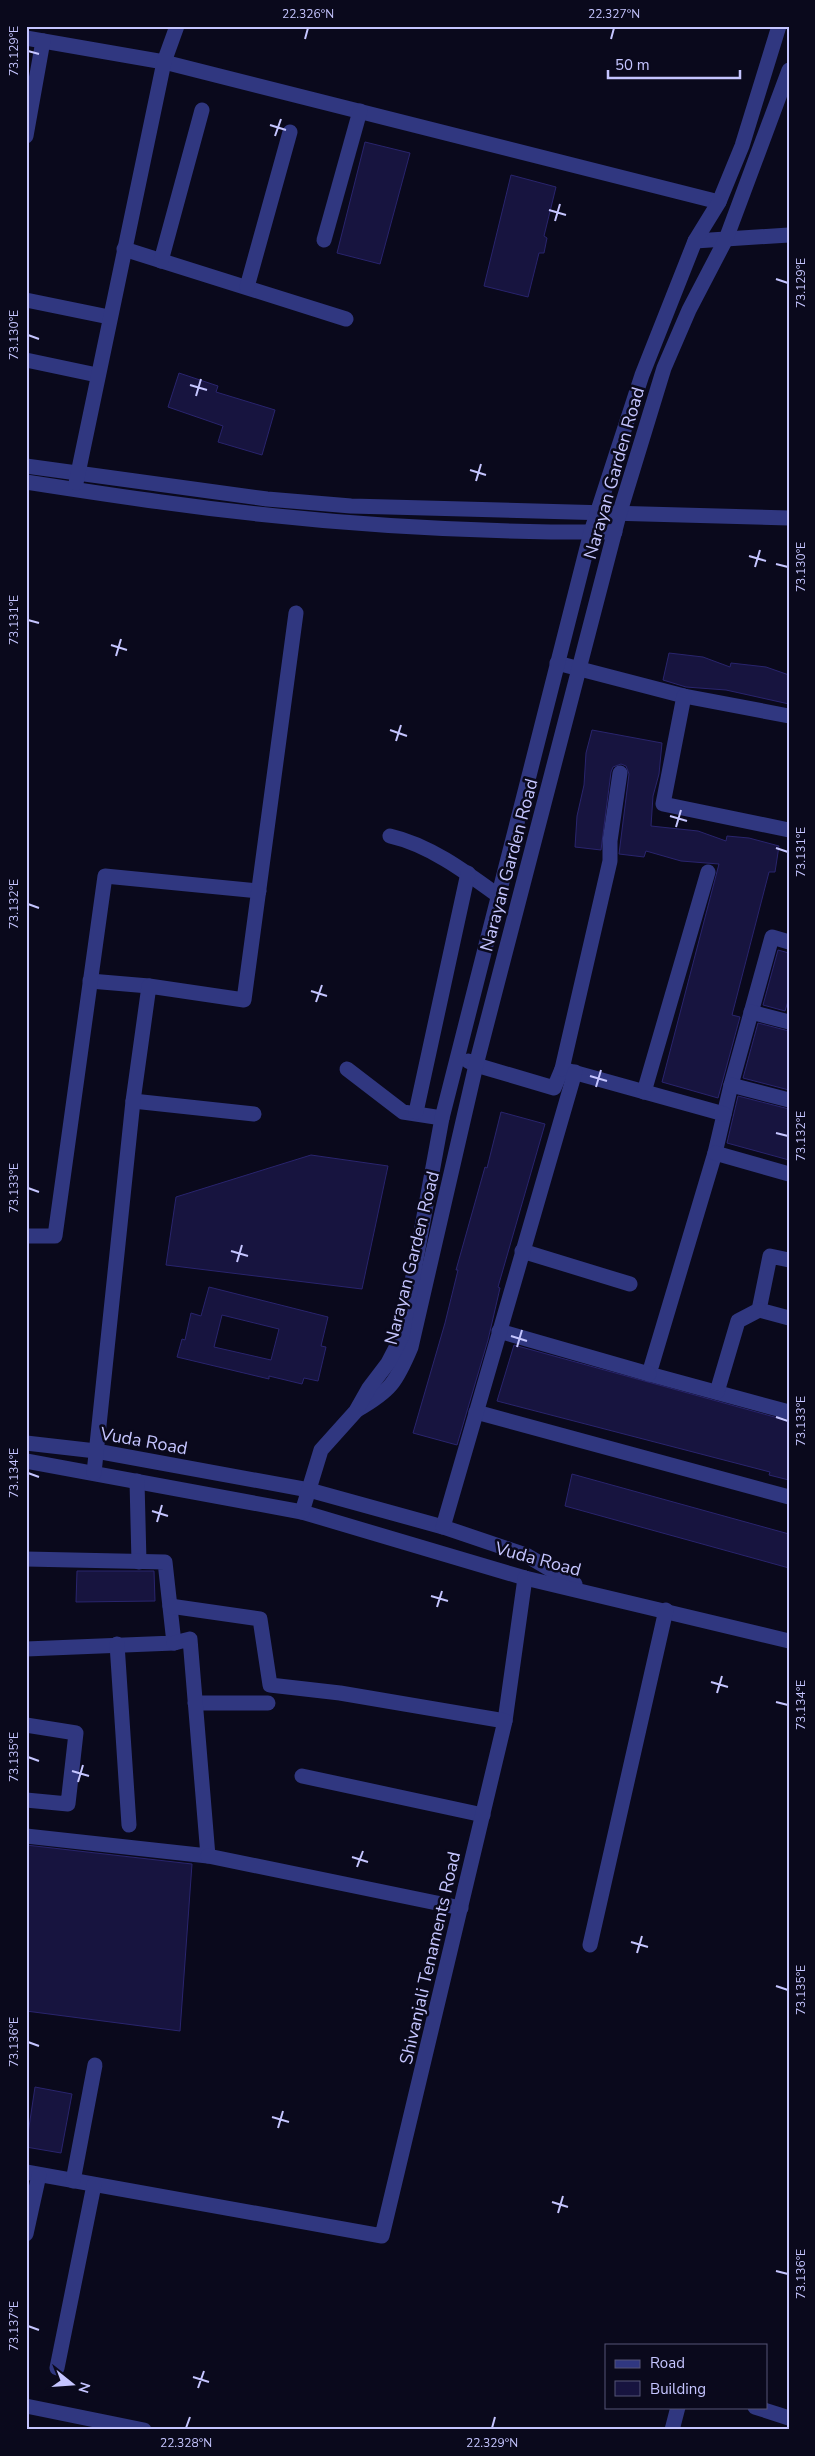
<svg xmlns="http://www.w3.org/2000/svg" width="815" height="2456" font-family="'Nunito Sans',sans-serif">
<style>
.building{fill:#17143f;stroke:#29246d;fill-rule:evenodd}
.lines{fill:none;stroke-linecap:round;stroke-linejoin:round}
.minor{stroke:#303780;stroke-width:15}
.ticks{fill:none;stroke:#c5c5ff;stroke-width:2}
.labels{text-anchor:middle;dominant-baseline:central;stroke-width:5;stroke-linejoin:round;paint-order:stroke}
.street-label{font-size:18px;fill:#c5c5ff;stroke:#0a091c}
.neatline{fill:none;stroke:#c5c5ff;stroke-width:2}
.ticks-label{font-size:12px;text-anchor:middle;fill:#c5c5ff}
</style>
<rect width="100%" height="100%" fill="#0a091c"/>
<g class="building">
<polygon points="365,142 410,153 380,264 337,253"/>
<polygon points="511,175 556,187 544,236 547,238 544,253 539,253 528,297 484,286"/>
<polygon points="179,373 218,386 216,392 275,410 262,455 218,442 223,426 168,407"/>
<polygon points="669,653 703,657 730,667 731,663 766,667 789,675 789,704 726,690 686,687 663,680"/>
<polygon points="592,730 662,743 659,774 653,796 651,826 698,831 726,841 727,836 749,838 779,846 775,872 769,872 732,1015 740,1017 718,1098 662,1082 719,864 681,861 646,851 644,857 619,854 629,774 626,766 621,764 613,767 611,772 601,850 575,847 577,816 584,785 586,753"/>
<polygon points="778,950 789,953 789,998 785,1011 763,1005"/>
<polygon points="758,1023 789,1031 789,1090 743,1078"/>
<polygon points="738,1096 789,1109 789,1160 727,1143"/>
<polygon points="501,1112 545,1124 498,1287 500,1288 488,1340 457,1445 413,1433 445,1323 458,1270 456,1270 485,1167 487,1168"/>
<polygon points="311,1155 388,1166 362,1289 166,1265 176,1197"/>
<path d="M209,1287L328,1317L321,1346L326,1347L318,1381L304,1378L302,1384L269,1376V1379L177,1357L182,1339L185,1340L191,1313L201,1316ZM222,1315L279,1329L271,1360L214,1347Z"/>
<polygon points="514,1345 789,1421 789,1480 769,1475 770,1472 497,1401"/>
<polygon points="572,1474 789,1534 789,1568 565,1506"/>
<polygon points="77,1571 154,1571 155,1601 76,1602"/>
<polygon points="26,1845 192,1864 180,2031 26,2011"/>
<polygon points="35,2087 72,2094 61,2153 26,2147"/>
</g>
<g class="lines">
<g class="minor">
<polyline points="26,38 164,62 719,202"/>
<polyline points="26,136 43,41"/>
<polyline points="324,240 360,111"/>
<polyline points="695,241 789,235"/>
<polyline points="124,249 346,319"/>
<polyline points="161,261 202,110"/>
<polyline points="247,287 290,132"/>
<polyline points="26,300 109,317"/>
<polyline points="26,360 97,375"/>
<polyline points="26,466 267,499 351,506 789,518"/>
<path d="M26,482C71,489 116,496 161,502C311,523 463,533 615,532"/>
<polyline points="76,483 164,62 177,26"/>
<polyline points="557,663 684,696 789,716"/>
<polyline points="684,696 663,804 789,830"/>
<path d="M390,836C430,845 467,873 500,897"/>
<polyline points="789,942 772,937 731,1085 715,1153 649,1374 789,1412"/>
<polyline points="90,981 149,986"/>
<polyline points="751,1012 789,1022"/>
<polyline points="468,1061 476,1065 554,1088 562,1069 724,1114"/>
<polyline points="347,1069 403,1112 442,1118"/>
<polyline points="562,1069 610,861 610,841 620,773"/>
<polyline points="731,1085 789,1100"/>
<polyline points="644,1092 708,872"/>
<polyline points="133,1101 254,1114"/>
<polyline points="416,1112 468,873"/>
<polyline points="715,1153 789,1174"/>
<polyline points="26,1236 55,1236 105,876 259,891"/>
<polyline points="522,1251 630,1284"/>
<polyline points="789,1260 770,1256 759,1310 789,1318"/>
<polyline points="499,1331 649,1374"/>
<polyline points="717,1392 738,1321 759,1310"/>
<path d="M357,1410C390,1391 396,1383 411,1347L476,1065L619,515L664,368L689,310L726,239L789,70"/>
<polyline points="476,1412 789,1497"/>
<polyline points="26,1443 96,1451 309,1490 443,1527 526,1555 575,1584"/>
<polyline points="26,1461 302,1512 525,1578 789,1641"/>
<polyline points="94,1473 133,1101 149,986 244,1000 296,613"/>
<polyline points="137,1481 139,1562"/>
<polyline points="302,1512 321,1450 356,1411 369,1388 388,1363 402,1336 442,1118 591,532 642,375 695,241 719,202 742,146 779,26"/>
<polyline points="443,1527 575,1072"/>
<polyline points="26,1559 165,1562 174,1643 26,1649"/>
<polyline points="117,1644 129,1825"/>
<polyline points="195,1703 268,1703"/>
<polyline points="505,1721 525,1578"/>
<polyline points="26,1725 76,1733 68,1804 26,1800"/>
<polyline points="302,1776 483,1815"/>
<polyline points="26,1836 208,1856 190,1639 174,1643"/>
<polyline points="208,1856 461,1908"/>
<polyline points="590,1945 666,1610"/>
<polyline points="26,2172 382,2236 505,1721 340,1693 270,1685 260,1619 170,1606"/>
<polyline points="73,2181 95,2065"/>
<polyline points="26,2234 39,2175"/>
<polyline points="57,2368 94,2185"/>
<polyline points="26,2406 144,2430"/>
<polyline points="755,2407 789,2418"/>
<polyline points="672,2430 678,2407"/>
</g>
</g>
<path class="ticks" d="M305,39L308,28M611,39L614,28M28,51L39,54M270,125L286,130M275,136L281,119M549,210L566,215M555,221L560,204M776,279L788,283M28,335L39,339M190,385L207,390M196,396L201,379M470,470L486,475M476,481L481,464M749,556L766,561M776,564L788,567M755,567L760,550M28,620L39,623M111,645L127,650M116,656L121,639M390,730L407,736M396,741L401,725M670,816L687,821M676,827L681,810M776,848L788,852M28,904L39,908M311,991L327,996M316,1002L322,985M590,1076L607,1081M596,1087L601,1070M776,1133L788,1136M28,1188L39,1192M231,1251L248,1256M237,1262L242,1245M511,1336L527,1341M517,1347L522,1330M776,1417L788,1421M28,1473L39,1477M152,1511L168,1516M157,1522L162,1505M431,1596L448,1601M437,1607L442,1591M711,1682L728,1687M717,1693L722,1676M776,1702L788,1705M28,1757L39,1761M72,1771L89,1776M78,1782L83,1765M352,1857L368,1862M357,1867L363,1851M631,1942L648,1947M637,1953L642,1936M776,1986L788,1990M28,2042L39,2046M272,2117L289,2122M278,2128L283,2111M552,2202L568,2207M558,2213L563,2196M776,2271L788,2274M28,2326L39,2330M193,2377L209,2382M198,2388L204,2371M186,2428L190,2417M492,2428L495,2417"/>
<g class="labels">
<g class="street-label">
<text transform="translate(614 473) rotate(-74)">Narayan Garden Road</text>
<text transform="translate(509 865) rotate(-75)">Narayan Garden Road</text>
<text transform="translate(412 1258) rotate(-76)">Narayan Garden Road</text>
<text transform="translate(144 1441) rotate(10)">Vuda Road</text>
<text transform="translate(538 1559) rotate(15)">Vuda Road</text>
<text transform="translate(430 1958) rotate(-77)">Shivanjali Tenaments Road</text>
</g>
</g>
<rect width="815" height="2456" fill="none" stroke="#0a091c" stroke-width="55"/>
<rect x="605" y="2344" width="162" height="65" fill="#0a091c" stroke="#555477"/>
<rect x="615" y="2360" width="25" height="8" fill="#303780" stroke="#555477"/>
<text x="650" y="2368" font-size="15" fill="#c5c5ff">Road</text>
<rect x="615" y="2381" width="25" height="15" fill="#17143f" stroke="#555477"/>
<text x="650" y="2394" font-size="15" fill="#c5c5ff">Building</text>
<g transform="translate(72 2384) rotate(107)" stroke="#0a091c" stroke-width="4" paint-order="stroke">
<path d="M0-4L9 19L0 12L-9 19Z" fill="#c5c5ff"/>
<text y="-8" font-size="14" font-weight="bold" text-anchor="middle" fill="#c5c5ff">N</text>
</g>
<path d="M608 70v8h132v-8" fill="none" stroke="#c5c5ff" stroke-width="2.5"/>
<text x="615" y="70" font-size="15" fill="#c5c5ff" stroke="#0a091c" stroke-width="4" paint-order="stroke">50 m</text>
<rect x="28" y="28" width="760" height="2400" class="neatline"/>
<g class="ticks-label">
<text x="308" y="18">22.326°N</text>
<text x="614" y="18">22.327°N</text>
<text transform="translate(14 51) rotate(-90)" y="4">73.129°E</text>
<text transform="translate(801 283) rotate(-90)" y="4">73.129°E</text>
<text transform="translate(14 335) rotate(-90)" y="4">73.130°E</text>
<text transform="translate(801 567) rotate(-90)" y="4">73.130°E</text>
<text transform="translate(14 620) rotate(-90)" y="4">73.131°E</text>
<text transform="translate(801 852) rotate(-90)" y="4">73.131°E</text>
<text transform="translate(14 904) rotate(-90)" y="4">73.132°E</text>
<text transform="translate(801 1136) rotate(-90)" y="4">73.132°E</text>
<text transform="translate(14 1188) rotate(-90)" y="4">73.133°E</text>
<text transform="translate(801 1421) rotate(-90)" y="4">73.133°E</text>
<text transform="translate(14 1473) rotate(-90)" y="4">73.134°E</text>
<text transform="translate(801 1705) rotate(-90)" y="4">73.134°E</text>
<text transform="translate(14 1757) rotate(-90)" y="4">73.135°E</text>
<text transform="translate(801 1990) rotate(-90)" y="4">73.135°E</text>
<text transform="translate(14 2042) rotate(-90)" y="4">73.136°E</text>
<text transform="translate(801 2274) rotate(-90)" y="4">73.136°E</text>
<text transform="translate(14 2326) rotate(-90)" y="4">73.137°E</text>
<text x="186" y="2447">22.328°N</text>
<text x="492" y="2447">22.329°N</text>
</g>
</svg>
